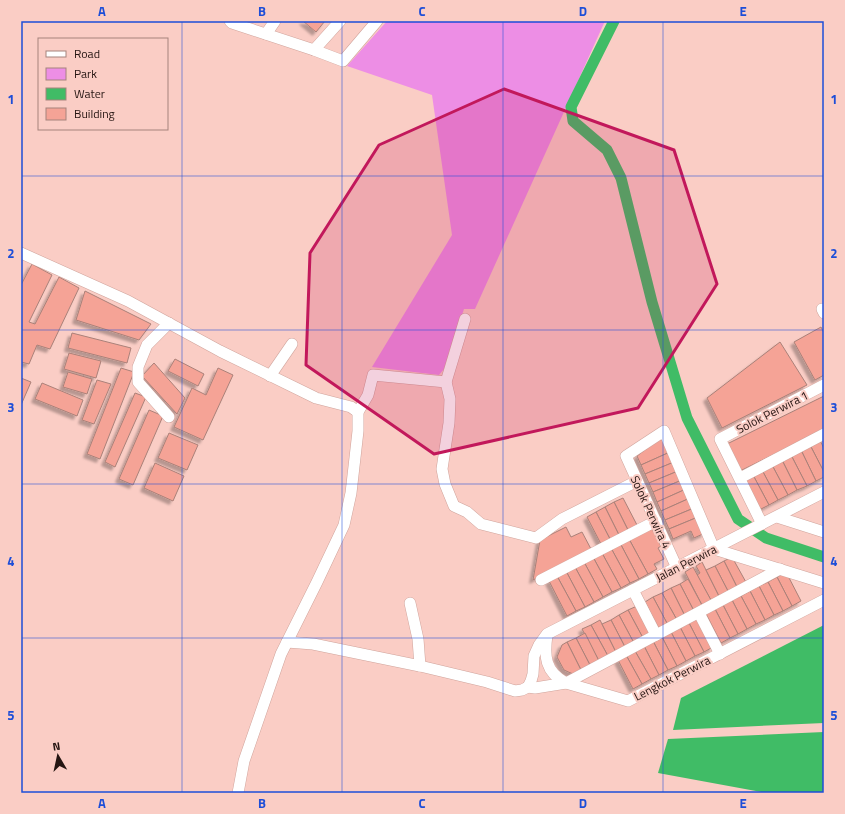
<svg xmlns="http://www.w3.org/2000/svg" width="845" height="814" font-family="'Titillium Web',sans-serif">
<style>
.green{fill:#ed8ee5}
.water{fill:#40bc66}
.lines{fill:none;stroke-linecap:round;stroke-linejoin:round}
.canal{stroke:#40bc66;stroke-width:11}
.building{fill:#f5a396;stroke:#aa8179;filter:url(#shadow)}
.minor-casing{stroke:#d0a49c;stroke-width:12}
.minor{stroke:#fff;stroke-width:11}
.marked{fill:#c2185b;fill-opacity:0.2;stroke:#c2185b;stroke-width:3;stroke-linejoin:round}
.grid{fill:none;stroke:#1d4ed8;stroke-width:1;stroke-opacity:0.55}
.labels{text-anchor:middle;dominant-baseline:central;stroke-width:4;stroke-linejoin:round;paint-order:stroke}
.street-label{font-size:12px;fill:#251512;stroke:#facdc5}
.neatline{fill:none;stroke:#1d4ed8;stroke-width:1.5}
.grid-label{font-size:13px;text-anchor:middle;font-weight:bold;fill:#1d4ed8}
</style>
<defs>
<filter id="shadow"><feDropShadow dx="-3.5" dy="3.5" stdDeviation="1" flood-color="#0004"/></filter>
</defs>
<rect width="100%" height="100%" fill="#facdc5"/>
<polygon class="green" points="387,21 605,21 475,309 464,309 444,369 439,375 372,367 452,235 432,95 347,66"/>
<g class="water">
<polygon points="824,625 824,723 673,730 681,698"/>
<polygon points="824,732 824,793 767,793 658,773 668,739"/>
</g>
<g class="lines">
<polyline class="canal" points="614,21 571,107 573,121 607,150 621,178 652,302 687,418 738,519 766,538 824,557"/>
</g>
<g class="building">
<polygon points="303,21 325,21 316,32"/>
<polygon points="32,264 52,275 29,322 35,324 59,277 79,288 50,349 37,345 29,364 21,362 21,285"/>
<polygon points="85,291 151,324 139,340 76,320"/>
<polygon points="821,327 824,333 824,375 815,380 794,342"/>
<polygon points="72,333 131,348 127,363 68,348"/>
<polygon points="780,342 807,385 722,428 707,398"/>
<polygon points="69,353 101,361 96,378 64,369"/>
<polygon points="175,359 204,374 198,386 168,371"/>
<polygon points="154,363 185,398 177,414 142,376"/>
<polygon points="121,368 134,372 100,459 87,454"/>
<polygon points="218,368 233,375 203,440 174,427 192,388 206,395"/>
<polygon points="68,372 92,379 87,394 63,387"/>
<polygon points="21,378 31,382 21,405"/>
<polygon points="97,380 111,384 94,424 82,420"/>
<polygon points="42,383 83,400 77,416 35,399"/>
<polygon points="135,393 146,397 115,467 105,462"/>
<polygon points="824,396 824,430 740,471 727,444"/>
<polygon points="149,410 163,416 133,485 119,479"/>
<polygon points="169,433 198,445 187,470 158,458"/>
<polygon points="659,439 665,441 670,452 641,465 637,456"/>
<polygon points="820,440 824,449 824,472 810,445"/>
<polygon points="810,445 824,472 824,477 816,481 801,450"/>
<polygon points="801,450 816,481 807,486 791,455"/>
<polygon points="670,452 674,462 645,474 641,465"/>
<polygon points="791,455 807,486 797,490 782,460"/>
<polygon points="782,460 797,490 788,495 772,465"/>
<polygon points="674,462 678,471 649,483 645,474"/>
<polygon points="155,463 184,476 173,501 144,488"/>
<polygon points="772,465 788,495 778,500 762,470"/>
<polygon points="762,470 778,500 769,505 753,475"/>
<polygon points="678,471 682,480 653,492 649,483"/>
<polygon points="753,475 769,505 759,510 743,480"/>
<polygon points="682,480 686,489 657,502 653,492"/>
<polygon points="686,489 690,498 661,511 657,502"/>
<polygon points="623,498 637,525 628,530 614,502"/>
<polygon points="690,498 694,508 665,520 661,511"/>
<polygon points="614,502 628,530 619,535 605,507"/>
<polygon points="605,507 619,535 610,539 596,512"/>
<polygon points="694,508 698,517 669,529 665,520"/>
<polygon points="596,512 610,539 601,544 587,517"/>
<polygon points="698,517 705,533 694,538 691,531 673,539 669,529"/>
<polygon points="566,527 571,537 582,532 591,549 533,580 540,540"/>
<polygon points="652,529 661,546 658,548 664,559 654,564 657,569 648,574 629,539"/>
<polygon points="629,539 648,574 639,579 620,543"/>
<polygon points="620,543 639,579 630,583 611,548"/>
<polygon points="611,548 630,583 621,588 602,553"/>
<polygon points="602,553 621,588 612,592 593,557"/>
<polygon points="593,557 612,592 603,597 584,562"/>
<polygon points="732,557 747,584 738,589 724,561"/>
<polygon points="724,561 738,589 729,593 715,566"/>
<polygon points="584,562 603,597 594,602 575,567"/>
<polygon points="702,562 720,598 712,602 697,575 700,573 696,566"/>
<polygon points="715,566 729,593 720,598 706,570"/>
<polygon points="575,567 594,602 585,607 566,571"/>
<polygon points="693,567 712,602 703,607 685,572"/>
<polygon points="566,571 585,607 576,611 557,576"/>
<polygon points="786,572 801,601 792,606 777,577"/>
<polygon points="557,576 576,611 567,616 549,581"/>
<polygon points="777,577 792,606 783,611 768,582"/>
<polygon points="688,579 703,607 694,611 680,584"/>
<polygon points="768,582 783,611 774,615 759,586"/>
<polygon points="680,584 694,611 685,616 671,588"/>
<polygon points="759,586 774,615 765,620 750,591"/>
<polygon points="671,588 685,616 677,620 662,593"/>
<polygon points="750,591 765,620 756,624 741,596"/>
<polygon points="662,593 677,620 668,625 653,597"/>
<polygon points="741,596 756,624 747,629 732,600"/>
<polygon points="653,597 668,625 659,629 645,602"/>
<polygon points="732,600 747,629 738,634 723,605"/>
<polygon points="723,605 738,634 730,638 715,609"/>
<polygon points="637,606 651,633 643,638 628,610"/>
<polygon points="715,609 730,638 721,643 706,614"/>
<polygon points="628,610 643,638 634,643 619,615"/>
<polygon points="619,615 634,643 625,647 611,620"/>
<polygon points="698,618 713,647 704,652 689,623"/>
<polygon points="600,620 616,652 608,656 591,625"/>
<polygon points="611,620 625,647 616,652 602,624"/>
<polygon points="689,623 704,652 695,656 680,627"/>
<polygon points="591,625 608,656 599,661 582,629"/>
<polygon points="680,627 695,656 686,661 671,632"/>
<polygon points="671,632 686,661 677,666 662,637"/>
<polygon points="585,633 599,661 590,665 576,638"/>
<polygon points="662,637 677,666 668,670 653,641"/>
<polygon points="576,638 590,665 581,670 567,642"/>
<polygon points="653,641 668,670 659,675 644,646"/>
<polygon points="567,642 581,670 573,674 564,670 557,657 562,645"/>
<polygon points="644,646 659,675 651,679 635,651"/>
<polygon points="635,651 651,679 642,684 626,655"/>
<polygon points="626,655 642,684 633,689 618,660"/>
</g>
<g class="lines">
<g class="minor-casing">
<g id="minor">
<polyline points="230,21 232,23 314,50 343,61 377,21"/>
<polyline points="266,34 275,21"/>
<polyline points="314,50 340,21"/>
<polyline points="21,253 128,301 220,351 316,398 351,407 358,412"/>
<polyline points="822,309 824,313"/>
<polyline points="270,376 292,344"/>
<polyline points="446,382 450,399 449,423 442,469 445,484 454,506 467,512 481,524 536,538 562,519 637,481"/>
<polyline points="169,417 138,382 138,367 147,345 169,323"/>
<polyline points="740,478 824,434"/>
<polyline points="777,517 824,532"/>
<polyline points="762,524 720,439 824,385"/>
<polyline points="677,568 626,456 664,431 714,549 824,583"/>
<polyline points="541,580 656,521"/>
<polyline points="633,590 656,635"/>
<polyline points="410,603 418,639 420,666"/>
<polyline points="699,613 720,654"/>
<path d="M547,635C544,656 545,672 566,683L628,701L824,600"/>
<polyline points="287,642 313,644 420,666 487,682 515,691 522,690 528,687 531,681 533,674 534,656 539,645 547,634 824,492"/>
<polyline points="528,687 535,688 566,683 780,569"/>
<polyline points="238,793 244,761 281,654 317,582 344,525 351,493 358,431 358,412 368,395 373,375 446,382 465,319"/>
</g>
</g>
<use href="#minor" class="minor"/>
</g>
<path class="marked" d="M504,89L674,150L717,284L638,408L434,454L306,365L310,253L379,145Z"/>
<path class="grid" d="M182,21V793M342,21V793M503,21V793M663,21V793M21,176H824M21,330H824M21,484H824M21,638H824"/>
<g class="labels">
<g class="street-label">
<text transform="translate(772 412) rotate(-27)">Solok Perwira 1</text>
<text transform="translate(651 512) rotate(65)">Solok Perwira 4</text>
<text transform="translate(686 563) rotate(-27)">Jalan Perwira</text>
<text transform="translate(672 678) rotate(-27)">Lengkok Perwira</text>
</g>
</g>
<rect width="845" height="814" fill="none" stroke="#facdc5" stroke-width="44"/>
<rect x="38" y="38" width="130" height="92" fill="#facdc5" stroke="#a5837d"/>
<rect x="46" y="51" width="20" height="6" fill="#ffffff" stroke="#a5837d"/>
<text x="74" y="58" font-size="12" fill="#251512">Road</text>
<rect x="46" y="68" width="20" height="12" fill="#ed8ee5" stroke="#a5837d"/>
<text x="74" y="78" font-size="12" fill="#251512">Park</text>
<rect x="46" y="88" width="20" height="12" fill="#40bc66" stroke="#a5837d"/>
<text x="74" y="98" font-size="12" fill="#251512">Water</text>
<rect x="46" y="108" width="20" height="12" fill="#f5a396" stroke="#a5837d"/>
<text x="74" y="118" font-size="12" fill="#251512">Building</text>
<g transform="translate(58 756) rotate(351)" stroke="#facdc5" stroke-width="3" paint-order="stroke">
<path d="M0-3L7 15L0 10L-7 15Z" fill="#251512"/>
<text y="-6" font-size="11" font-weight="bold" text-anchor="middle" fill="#251512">N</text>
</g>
<rect x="22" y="22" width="801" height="770" class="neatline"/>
<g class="grid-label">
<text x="102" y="16">A</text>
<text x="262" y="16">B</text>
<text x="422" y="16">C</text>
<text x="583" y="16">D</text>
<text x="743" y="16">E</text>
<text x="11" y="104">1</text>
<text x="834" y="104">1</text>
<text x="11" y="258">2</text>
<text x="834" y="258">2</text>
<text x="11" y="412">3</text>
<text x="834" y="412">3</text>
<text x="11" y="566">4</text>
<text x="834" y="566">4</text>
<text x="11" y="720">5</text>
<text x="834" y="720">5</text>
<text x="102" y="808">A</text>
<text x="262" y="808">B</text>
<text x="422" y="808">C</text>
<text x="583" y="808">D</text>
<text x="743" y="808">E</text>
</g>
</svg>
